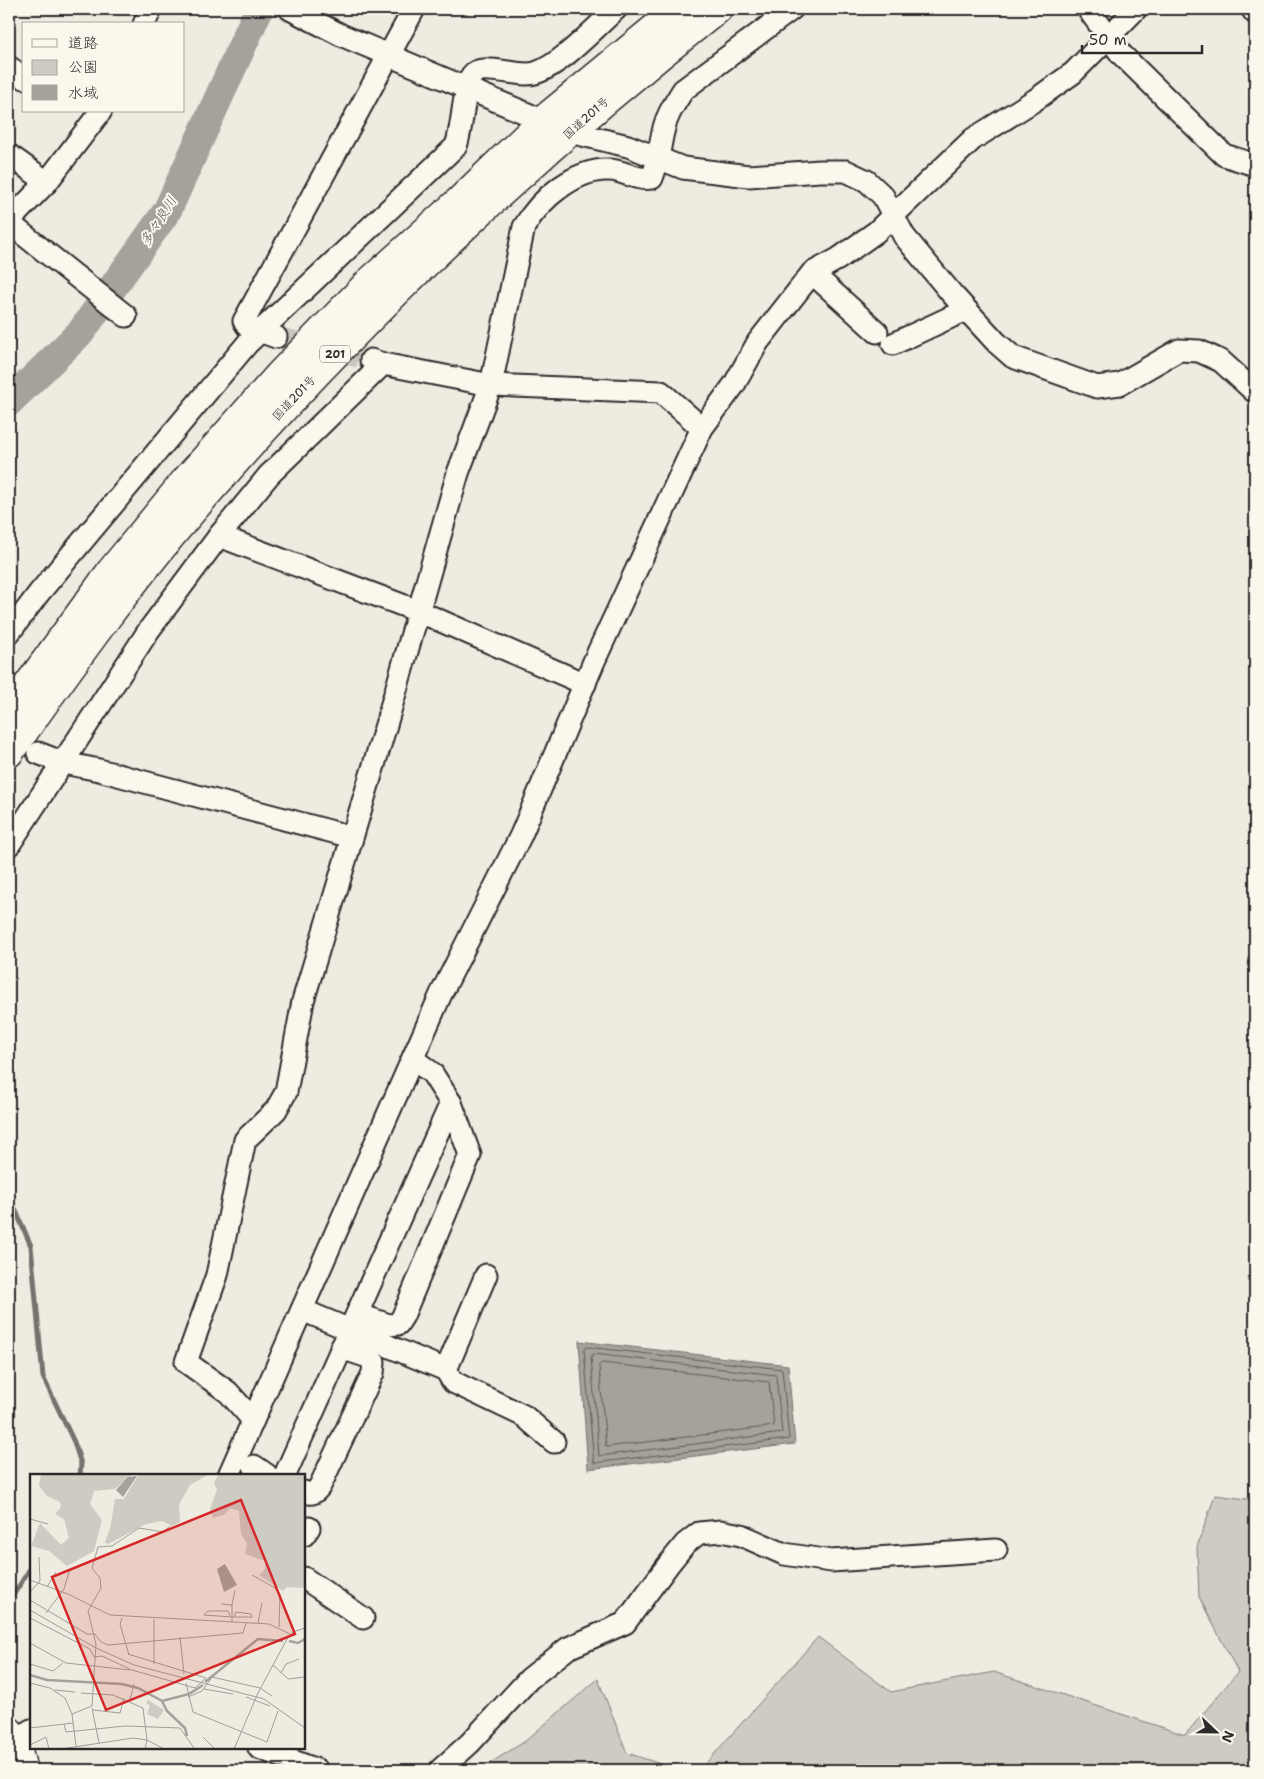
<svg xmlns="http://www.w3.org/2000/svg" width="1264" height="1779" font-family="'Shantell Sans','Klee One',sans-serif">
<style>
.green{fill:#cecbc2;stroke:#7c7b76}
.water{fill:#a4a29a;stroke:#74726e}
.lines{fill:none;stroke-linecap:round;stroke-linejoin:round}
.shore{stroke:#5b5b57;stroke-width:1}
.stream{stroke:#74726e;stroke-width:5}
.river{stroke:#a4a29a;stroke-width:29}
.minor-tunnel{stroke:#c7c5bc;stroke-width:21;stroke-dasharray:21 11;stroke-linecap:butt}
.minor-casing{stroke:#2b2b2b;stroke-width:25}
.major-casing{stroke:#2b2b2b;stroke-width:31}
.highway-casing{stroke:#2b2b2b;stroke-width:31}
.minor{stroke:#fbf7ec;stroke-width:21}
.major{stroke:#fbf7ec;stroke-width:28}
.highway{stroke:#fbf7ec;stroke-width:28}
.labels{text-anchor:middle;dominant-baseline:central;stroke-width:4;stroke-linejoin:round;paint-order:stroke}
.shield{fill:#fbf7ec;stroke:#696865;stroke-width:1}
.shield-label{font-size:11px;font-weight:bold;fill:#2b2b2b}
.street-label{font-size:12px;fill:#2b2b2b;stroke:#fbf7ec}
.water-label{font-size:14px;font-style:italic;fill:#555552;stroke:#fbf7ec}
.inset-river{fill:none;stroke:#a4a29a;stroke-width:2.5}
.inset-road{fill:none;stroke:#a09e98;stroke-width:1}
.view{fill:#d62828;fill-opacity:0.15;stroke:#d62828;stroke-width:2.5}
.inset-edge{fill:none;stroke:#2b2b2b;stroke-width:2.5}
</style>
<rect width="100%" height="100%" fill="#eeebe0"/>
<filter id="ink" filterUnits="userSpaceOnUse"><feTurbulence type="fractalNoise" baseFrequency=".02" numOctaves="2"/><feDisplacementMap in="SourceGraphic" scale="10" xChannelSelector="R" yChannelSelector="G"/><feConvolveMatrix kernelMatrix="1 2 1 2 8 2 1 2 1" color-interpolation-filters="sRGB"/></filter>
<g filter="url(#ink)">
<g class="green">
<polygon points="1215,1495 1255,1500 1255,1770 700,1770 818,1637 891,1692 994,1672 1185,1735 1238,1672 1199,1597 1197,1547"/>
<polygon points="598,1679 627,1753 679,1770 479,1770 524,1742"/>
</g>
<polygon class="water" points="579,1341 788,1365 795,1444 588,1469"/>
<g class="lines">
<g class="shore">
<polygon points="587,1347 782,1369 789,1439 594,1463 584,1350"/>
<polygon points="594,1354 776,1375 782,1433 599,1456 591,1357"/>
<polygon points="602,1363 769,1382 774,1426 606,1447 599,1366"/>
</g>
<g class="stream">
<polyline points="9,1195 31,1246 43,1377 74,1442 81,1464 80,1475"/>
<polyline points="9,1602 31,1567"/>
</g>
<polyline class="river" points="9,402 81,332 167,211 259,9"/>
<polyline class="minor-tunnel" points="276,337 371,360"/>
<g class="minor-casing">
<g id="minor">
<polyline points="290,9 341,35 570,132 628,146 683,168 749,176 820,171 846,171 867,181 883,196 904,236 952,294 997,343 1013,357 1097,387 1120,384 1179,350 1199,351 1221,361 1255,392"/>
<polyline points="1088,9 1121,54 1224,155 1255,165"/>
<polyline points="1252,9 1255,13"/>
<polyline points="144,24 151,9"/>
<polyline points="9,67 24,78"/>
<polyline points="9,155 47,182"/>
<polyline points="9,221 47,182 101,111"/>
<polyline points="9,223 126,316"/>
<polyline points="812,273 877,332"/>
<polyline points="276,337 248,327 244,321 414,9"/>
<polyline points="893,344 966,310"/>
<polyline points="371,360 383,364 491,385 661,392 702,428"/>
<polyline points="219,536 418,611 585,684"/>
<path d="M9,633L39,593L247,344L456,146C463,127 463,89 472,75C481,62 519,78 535,73C560,66 596,27 616,9"/>
<polyline points="38,753 64,763 99,770 352,837"/>
<polyline points="9,845 149,630 219,536 269,475 383,364"/>
<polyline points="413,1059 432,1073 451,1103"/>
<polyline points="302,1310 446,1370 486,1275"/>
<polyline points="446,1370 453,1382 524,1416 554,1442"/>
<path d="M253,1420L228,1392L186,1362L217,1275L245,1140L276,1110L286,1092L303,1001L386,725L458,473L491,385L524,227C540,199 576,168 610,170C625,171 637,181 652,178C659,161 659,149 663,132C666,116 675,103 683,90L792,9"/>
<polyline points="254,1466 267,1475"/>
<polyline points="229,1475 441,994 521,835 595,659 702,428 734,385 758,342 812,273 838,259 876,232 973,139 1035,100 1073,73 1136,9"/>
<polyline points="285,1475 451,1103 470,1155 403,1316 398,1324 389,1325 357,1314"/>
<path d="M304,1492C312,1495 315,1493 320,1486L373,1373L374,1362L368,1357L341,1348"/>
<polyline points="304,1535 309,1528"/>
<polyline points="304,1578 363,1618"/>
<polyline points="15,1741 31,1730"/>
<polyline points="259,1748 317,1770"/>
<polyline points="440,1770 470,1743 529,1679 568,1648 625,1623 668,1565 685,1544 699,1533 721,1531 741,1535 784,1554 831,1561 996,1550"/>
</g>
</g>
<g class="major-casing">
<polyline id="major" points="9,1731 15,1741 23,1770"/>
</g>
<g class="highway-casing">
<g id="highway">
<polyline points="9,711 111,571 184,482 279,375 369,282 458,202 543,120 678,9"/>
<path d="M9,753C74,661 139,570 214,486C364,314 538,150 718,9"/>
</g>
</g>
<use href="#minor" class="minor"/>
<use href="#major" class="major"/>
<use href="#highway" class="highway"/>
</g>
</g>
<g class="labels">
<rect class="shield" x="320" y="345.5" width="30" height="17" rx="4"/>
<g class="shield-label">
<text x="335" y="354">201</text>
</g>
<g class="street-label">
<text transform="translate(586 118) rotate(-42)">国道201号</text>
<text transform="translate(294 398) rotate(-47)">国道201号</text>
</g>
<g class="water-label">
<text transform="translate(158 221) rotate(-58)">多々良川</text>
</g>
</g>
<g transform="translate(30 1474)">
<rect width="275" height="275" fill="#eeebe0"/>
<path d="M11,0H103L85,15L64,17L60,30L72,46L64,77L37,92L19,77L1,72L10,49L31,71L39,64L34,45L25,40L31,33L30,28L17,22L9,12ZM109,0H179L160,11L149,31L150,48L142,52L132,47L116,50L78,70L75,68L80,55L85,25H94ZM189,0H275V114L257,113L253,117L229,101L235,95V87L215,80L217,70L211,60L209,37L200,34L194,41L183,44L180,35L187,16L184,9ZM118,226L134,236L128,245L117,240L120,232L116,229Z" fill="#cecbc2"/>
<path d="M107,2L93,23L86,16L98,3ZM195,90L207,111L194,118L187,95Z" fill="#a4a29a"/>
<path class="inset-river" d="M259,167L268,169L275,165M0,201L17,206L92,210L108,214L132,227L137,237L155,254L157,262M175,208L228,165L253,167M132,227L159,220L173,211"/>
<path class="inset-road" d="M0,45L18,50M222,101L245,114L250,121L249,153M0,106L38,120L80,141L239,150L260,160M17,113L26,98M0,118L10,107L9,83M0,126L57,160H65M191,130L202,131V148M202,131L205,116M0,136L66,174L104,191L234,225L275,254M16,139L34,115L40,95M200,142L198,137H178L174,141L202,143H222L221,140L206,138L204,143M0,144L60,175L64,183L72,182L102,196L165,214L176,204L98,180M92,144L90,150L99,181M228,149L232,129M65,160L71,168L78,171L213,159L216,149M150,163L154,200M0,169L36,189L100,196M0,190L23,197L33,189M124,190V145M243,191L258,205L275,203M251,199L256,190L269,185M0,209L20,214L35,224L42,240L46,272M156,209L163,238L237,268L248,237M174,215L203,220M25,216L45,218M51,219L83,221L113,234L117,266L115,275M158,223L172,217L182,203L230,214L242,222M216,223L240,232M100,226L104,210M62,234L69,269M63,236L90,239L94,224M42,240L62,232L66,170L58,137L71,114L70,104L62,94L68,73L82,72L109,54L133,58L140,52M34,250L36,258L95,252L150,254L164,274M0,254L43,249M173,263L185,275M0,271L16,263L19,275M31,275L103,264L117,266L134,275M204,275L228,219L257,165L263,158L275,154"/>
<path class="view" d="M211,26L265,160L76,236L22,103Z"/>
<rect width="275" height="275" class="inset-edge"/>
</g>
<rect width="1264" height="1779" fill="none" stroke="#fbf7ec" stroke-width="30"/>
<rect x="15" y="15" width="1234" height="1749" fill="none" stroke="#2b2b2b" stroke-width="2" filter="url(#ink)"/>
<rect x="22" y="22" width="162" height="90" fill="#fbf7ec" stroke="#a8a59f"/>
<rect x="32" y="39" width="25" height="8" fill="#fbf7ec" stroke="#a8a59f"/>
<text x="68" y="48" font-size="15" fill="#2b2b2b">道路</text>
<rect x="32" y="60" width="25" height="15" fill="#cecbc2" stroke="#a8a59f"/>
<text x="68" y="72" font-size="15" fill="#2b2b2b">公園</text>
<rect x="32" y="85" width="25" height="15" fill="#a4a29a" stroke="#a8a59f"/>
<text x="68" y="98" font-size="15" fill="#2b2b2b">水域</text>
<g transform="translate(1216 1732) rotate(112)" stroke="#fbf7ec" stroke-width="4" paint-order="stroke">
<path d="M0-4L9 19L0 12L-9 19Z" fill="#2b2b2b"/>
<text y="-8" font-size="14" font-weight="bold" text-anchor="middle" fill="#2b2b2b">N</text>
</g>
<path d="M1082 45v8h120v-8" fill="none" stroke="#2b2b2b" stroke-width="2.5"/>
<text x="1089" y="45" font-size="15" fill="#2b2b2b" stroke="#fbf7ec" stroke-width="4" paint-order="stroke">50 m</text>
</svg>
